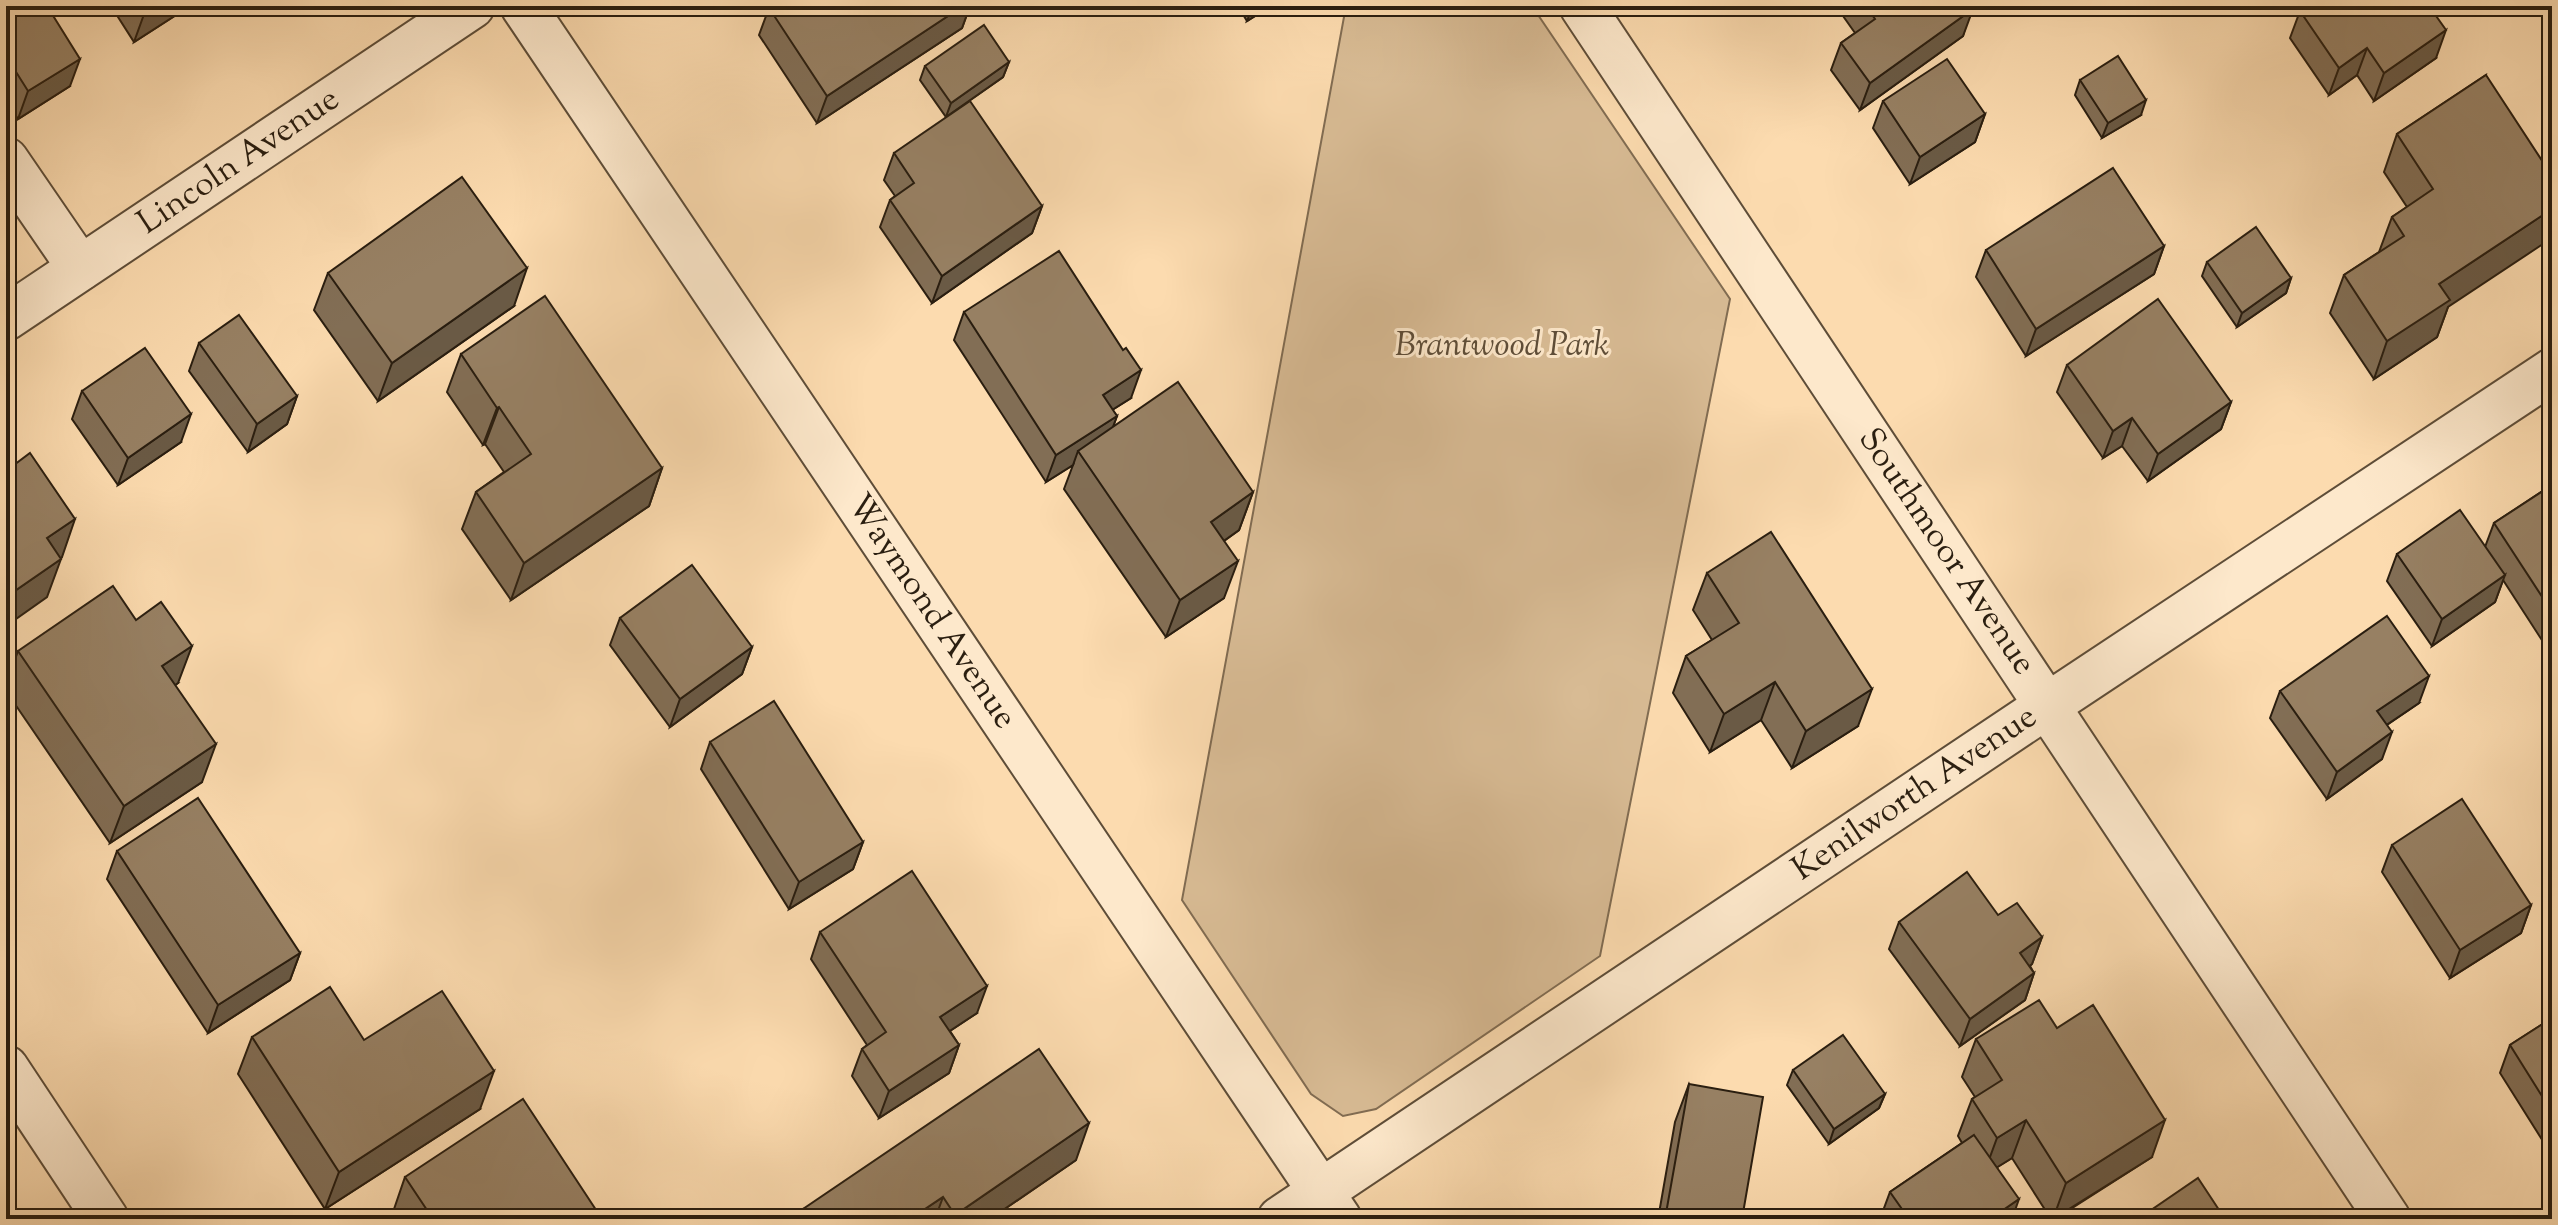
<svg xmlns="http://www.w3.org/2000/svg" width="2558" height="1225" font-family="'Sorts Mill Goudy',serif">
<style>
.green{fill:#d8bb94;stroke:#816c52;stroke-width:2}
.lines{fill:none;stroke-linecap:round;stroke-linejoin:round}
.minor-casing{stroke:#5e4d38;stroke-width:48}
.minor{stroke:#fde8cb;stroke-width:44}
.wall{fill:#826e55;stroke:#2a1e10;stroke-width:2}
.shaded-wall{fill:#6a5a45;stroke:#2a1e10;stroke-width:2}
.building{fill:#978063;stroke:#2a1e10;stroke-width:2}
.labels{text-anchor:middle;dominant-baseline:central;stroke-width:6;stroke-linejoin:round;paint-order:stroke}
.street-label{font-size:34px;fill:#2a1e10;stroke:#fde8cb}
.park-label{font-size:34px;font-style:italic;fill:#5e4d38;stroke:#fde8cb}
</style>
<rect width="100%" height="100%" fill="#fcdbaf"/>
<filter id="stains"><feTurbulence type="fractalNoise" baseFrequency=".0025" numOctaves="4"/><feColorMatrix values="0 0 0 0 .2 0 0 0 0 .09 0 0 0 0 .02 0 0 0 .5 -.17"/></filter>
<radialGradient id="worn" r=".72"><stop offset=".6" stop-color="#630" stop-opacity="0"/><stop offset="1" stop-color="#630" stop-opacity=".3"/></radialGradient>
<polygon class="green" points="1346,6 1532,6 1730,299 1600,956 1376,1109 1343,1116 1311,1094 1182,900"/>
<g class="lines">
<g class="minor-casing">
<g id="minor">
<polyline points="523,6 1339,1219"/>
<polyline points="1582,6 2388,1219"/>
<polyline points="6,160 80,268"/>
<polyline points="6,318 472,6"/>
<polyline points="6,1068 106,1219"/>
<polyline points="1280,1219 2048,705 2552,371"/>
</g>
</g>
<use href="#minor" class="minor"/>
</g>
<g class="wall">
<polygon points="111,6 190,6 134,42"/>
<polygon points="771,6 970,6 962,28 817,123 759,35 769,8"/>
<polygon points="1238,6 1271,6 1247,21"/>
<polygon points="1836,6 1971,6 1963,36 1860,110 1831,70 1841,43 1855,33"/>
<polygon points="2300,11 2436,58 2374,101 2357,75 2329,95 2290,38"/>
<polygon points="6,16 70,86 18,119 6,100"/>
<polygon points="1009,62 1003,77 946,117 920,80 925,66"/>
<polygon points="2486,75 2448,307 2437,337 2374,379 2330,313 2344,275 2379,252 2392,217 2407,207 2384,172 2397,134"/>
<polygon points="2080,80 2141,115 2102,138 2075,95"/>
<polygon points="1883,101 1985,114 1975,142 1910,184 1873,128"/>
<polygon points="894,153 1042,206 1032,233 932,303 880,227 890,200 895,196 884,180"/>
<polygon points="2164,246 2154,274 2026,356 1976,277 1986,250"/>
<polygon points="2207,262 2291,278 2286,293 2237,327 2202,276"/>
<polygon points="328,273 514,306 378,401 314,310"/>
<polygon points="964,312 1131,398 1112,410 1117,416 1113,427 1253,492 1239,530 1224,541 1224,598 1166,637 1064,489 1073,465 1046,482 954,340"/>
<polygon points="199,343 297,396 287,424 248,452 189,371"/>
<polygon points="461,354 662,468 649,506 511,600 462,529 476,492 504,472 485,444 483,445 447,392"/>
<polygon points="2067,365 2231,402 2221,429 2148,481 2122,446 2103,458 2057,392"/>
<polygon points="82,391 181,442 118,485 72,419"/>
<polygon points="2552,485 2552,645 2547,648 2503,580 2495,602 2432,646 2387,581 2397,554 2485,547 2494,523"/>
<polygon points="1707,573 1858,726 1792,768 1761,720 1710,752 1673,693 1686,656 1712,640 1693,610"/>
<polygon points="620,618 752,647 742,674 670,727 610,645"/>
<polygon points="18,651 178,683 175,685 202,782 110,843 6,691 6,685"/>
<polygon points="2280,691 2419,703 2387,725 2382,759 2327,799 2270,718"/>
<polygon points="710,742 863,842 853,869 789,909 701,769"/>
<polygon points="2392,845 2531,905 2521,933 2450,978 2382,872"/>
<polygon points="117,851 300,953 290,980 208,1033 107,879"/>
<polygon points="1998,915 2042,937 2032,964 2030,966 2034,973 2025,1000 1960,1046 1889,949 1899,922"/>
<polygon points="820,932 977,1013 950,1031 959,1045 949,1073 879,1118 852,1076 862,1049 867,1045 811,959"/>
<polygon points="2552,1018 2552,1153 2551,1154 2500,1073 2510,1045"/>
<polygon points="2057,1028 2152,1157 2055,1219 2051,1219 2012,1158 1997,1167 2012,1219 1880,1219 1890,1192 1962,1143 1958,1136 1972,1099 1975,1097 1962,1077 1976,1039"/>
<polygon points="252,1037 480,1109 325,1209 238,1074"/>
<polygon points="1793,1070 1885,1094 1879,1108 1829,1144 1787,1085"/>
<polygon points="1689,1084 1742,1219 1658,1219 1675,1122"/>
<polygon points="1076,1160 990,1219 800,1219 803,1209"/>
<polygon points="405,1177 602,1219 395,1219 392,1215"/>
</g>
<g class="shaded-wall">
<polygon points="147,6 190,6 134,42"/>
<polygon points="963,6 970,6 962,28 817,123 827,96"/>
<polygon points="1253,6 1271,6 1247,21"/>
<polygon points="1973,9 1963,36 1860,110 1870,83"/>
<polygon points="2446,30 2436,58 2374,101 2384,73"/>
<polygon points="2367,48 2357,75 2329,95 2339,68"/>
<polygon points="80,59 70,86 18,119 28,91"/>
<polygon points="1009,62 1003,77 946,117 951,103"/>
<polygon points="2146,100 2141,115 2102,138 2108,123"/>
<polygon points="1985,114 1975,142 1910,184 1920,157"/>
<polygon points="1042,206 1032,233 932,303 942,276"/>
<polygon points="2552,209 2552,238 2448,307 2437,337 2374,379 2387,341 2439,284"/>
<polygon points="2164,246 2154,274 2026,356 2036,329"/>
<polygon points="527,268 514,306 378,401 392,363"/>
<polygon points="2291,278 2286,293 2237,327 2242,313"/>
<polygon points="1141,370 1131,398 1093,422 1103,395"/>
<polygon points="297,396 287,424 248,452 257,424"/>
<polygon points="2231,402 2221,429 2148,481 2158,454"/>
<polygon points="499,407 485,444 483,445 497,408"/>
<polygon points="191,414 181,442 118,485 128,458"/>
<polygon points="1117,416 1107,443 1078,451 1073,465 1046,482 1056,455"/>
<polygon points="2132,418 2122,446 2103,458 2113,431"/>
<polygon points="662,468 649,506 511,600 524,563"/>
<polygon points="1253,492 1239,530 1197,560 1211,522"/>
<polygon points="75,519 62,557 33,576 47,538"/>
<polygon points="61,559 47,597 6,626 6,597"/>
<polygon points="1238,561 1224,598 1166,637 1180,600"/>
<polygon points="2505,575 2495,602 2432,646 2442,619"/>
<polygon points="2552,635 2552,645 2547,648"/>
<polygon points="192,646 178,683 148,704 162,666"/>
<polygon points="752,647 742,674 670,727 680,699"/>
<polygon points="2429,676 2419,703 2367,738 2377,711"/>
<polygon points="1775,682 1761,720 1710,752 1724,714"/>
<polygon points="1872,689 1858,726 1792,768 1806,731"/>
<polygon points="2392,732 2382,759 2327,799 2337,772"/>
<polygon points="216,744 202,782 110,843 124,806"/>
<polygon points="863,842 853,869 789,909 799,882"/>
<polygon points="2531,905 2521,933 2450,978 2460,950"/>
<polygon points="2042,937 2032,964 2010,981 2020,953"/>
<polygon points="300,953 290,980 208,1033 218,1005"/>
<polygon points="2034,973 2025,1000 1960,1046 1970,1019"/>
<polygon points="987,986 977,1013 930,1044 940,1017"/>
<polygon points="959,1045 949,1073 879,1118 889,1091"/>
<polygon points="494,1071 480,1109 325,1209 339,1172"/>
<polygon points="1885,1094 1879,1108 1829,1144 1834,1129"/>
<polygon points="2026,1120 2012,1158 1983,1176 1997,1138"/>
<polygon points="2165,1120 2152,1157 2053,1219 2066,1183"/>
<polygon points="1089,1123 1076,1160 990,1219 953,1219 955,1215"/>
<polygon points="943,1197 935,1219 910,1219"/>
<polygon points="2019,1199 2012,1219 1990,1219"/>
</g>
<g class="building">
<polygon points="22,6 47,6 80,59 28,91 6,56 6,16"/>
<polygon points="771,6 963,6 827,96 769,8"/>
<polygon points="1866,6 1971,6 1973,9 1870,83 1841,43 1875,19"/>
<polygon points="2307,6 2429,6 2446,30 2384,73 2367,48 2339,68 2300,11"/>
<polygon points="984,25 1009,62 951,103 925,66"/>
<polygon points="2118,56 2146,100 2108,123 2080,80"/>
<polygon points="1947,59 1985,114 1920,157 1883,101"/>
<polygon points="2486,75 2552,176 2552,209 2439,284 2450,300 2387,341 2344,275 2404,236 2392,217 2433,189 2397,134"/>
<polygon points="970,101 1042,206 942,276 890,200 914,183 894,153"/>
<polygon points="2113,168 2164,246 2036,329 1986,250"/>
<polygon points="462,177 527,268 392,363 328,273"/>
<polygon points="2256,227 2291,278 2242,313 2207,262"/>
<polygon points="1059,251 1123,350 1126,348 1141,370 1103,395 1117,416 1056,455 964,312"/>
<polygon points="545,296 662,468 524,563 476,492 531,454 499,407 497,408 461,354"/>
<polygon points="2158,299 2231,402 2158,454 2132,418 2113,431 2067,365"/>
<polygon points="239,315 297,396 257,424 199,343"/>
<polygon points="145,348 191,414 128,458 82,391"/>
<polygon points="1178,382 1253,492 1211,522 1238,561 1180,600 1078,451"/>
<polygon points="30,453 75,519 47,538 61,559 6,597 6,471"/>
<polygon points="2552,485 2552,612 2494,523"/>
<polygon points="2460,510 2505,575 2442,619 2397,554"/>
<polygon points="1771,532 1872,689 1806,731 1775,682 1724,714 1686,656 1739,623 1707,573"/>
<polygon points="692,565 752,647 680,699 620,618"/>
<polygon points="113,586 136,620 161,602 192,646 162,666 216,744 124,806 18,651"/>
<polygon points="2387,616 2429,676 2377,711 2392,732 2337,772 2280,691"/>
<polygon points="774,701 863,842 799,882 710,742"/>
<polygon points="198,798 300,953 218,1005 117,851"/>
<polygon points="2462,799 2531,905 2460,950 2392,845"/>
<polygon points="912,871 987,986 940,1017 959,1045 889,1091 862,1049 886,1032 820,932"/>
<polygon points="1967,872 1998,915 2017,903 2042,937 2020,953 2034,973 1970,1019 1899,922"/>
<polygon points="330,987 364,1040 442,991 494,1071 339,1172 252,1037"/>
<polygon points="2039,1000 2057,1028 2093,1005 2165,1120 2066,1183 2026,1120 1997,1138 1972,1099 2002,1080 1976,1039"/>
<polygon points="2552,1018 2552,1112 2510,1045"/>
<polygon points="1843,1035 1885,1094 1834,1129 1793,1070"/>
<polygon points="1039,1049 1089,1123 955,1215 943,1197 910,1219 810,1219 803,1209"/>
<polygon points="1689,1084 1763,1097 1742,1219 1665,1219"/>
<polygon points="523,1099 602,1219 433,1219 405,1177"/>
<polygon points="1974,1135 2019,1199 1990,1219 1909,1219 1890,1192"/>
<polygon points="2198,1178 2225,1219 2138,1219"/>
</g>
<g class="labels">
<g class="street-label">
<text transform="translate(239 162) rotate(-34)">Lincoln Avenue</text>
<text transform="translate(1946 552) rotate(56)">Southmoor Avenue</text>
<text transform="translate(931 612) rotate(56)">Waymond Avenue</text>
<text transform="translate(1915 794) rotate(-34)">Kenilworth Avenue</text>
</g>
<g class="park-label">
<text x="1502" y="346">Brantwood Park</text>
</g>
</g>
<rect width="2558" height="1225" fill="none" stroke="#fcdbaf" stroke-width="32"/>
<rect x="8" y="8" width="2542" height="1209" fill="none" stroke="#2a1e10" stroke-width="4"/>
<rect x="16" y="16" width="2526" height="1193" fill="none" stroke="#2a1e10" stroke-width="2"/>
<rect width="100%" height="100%" filter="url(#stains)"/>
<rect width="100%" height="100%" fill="url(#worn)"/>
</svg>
